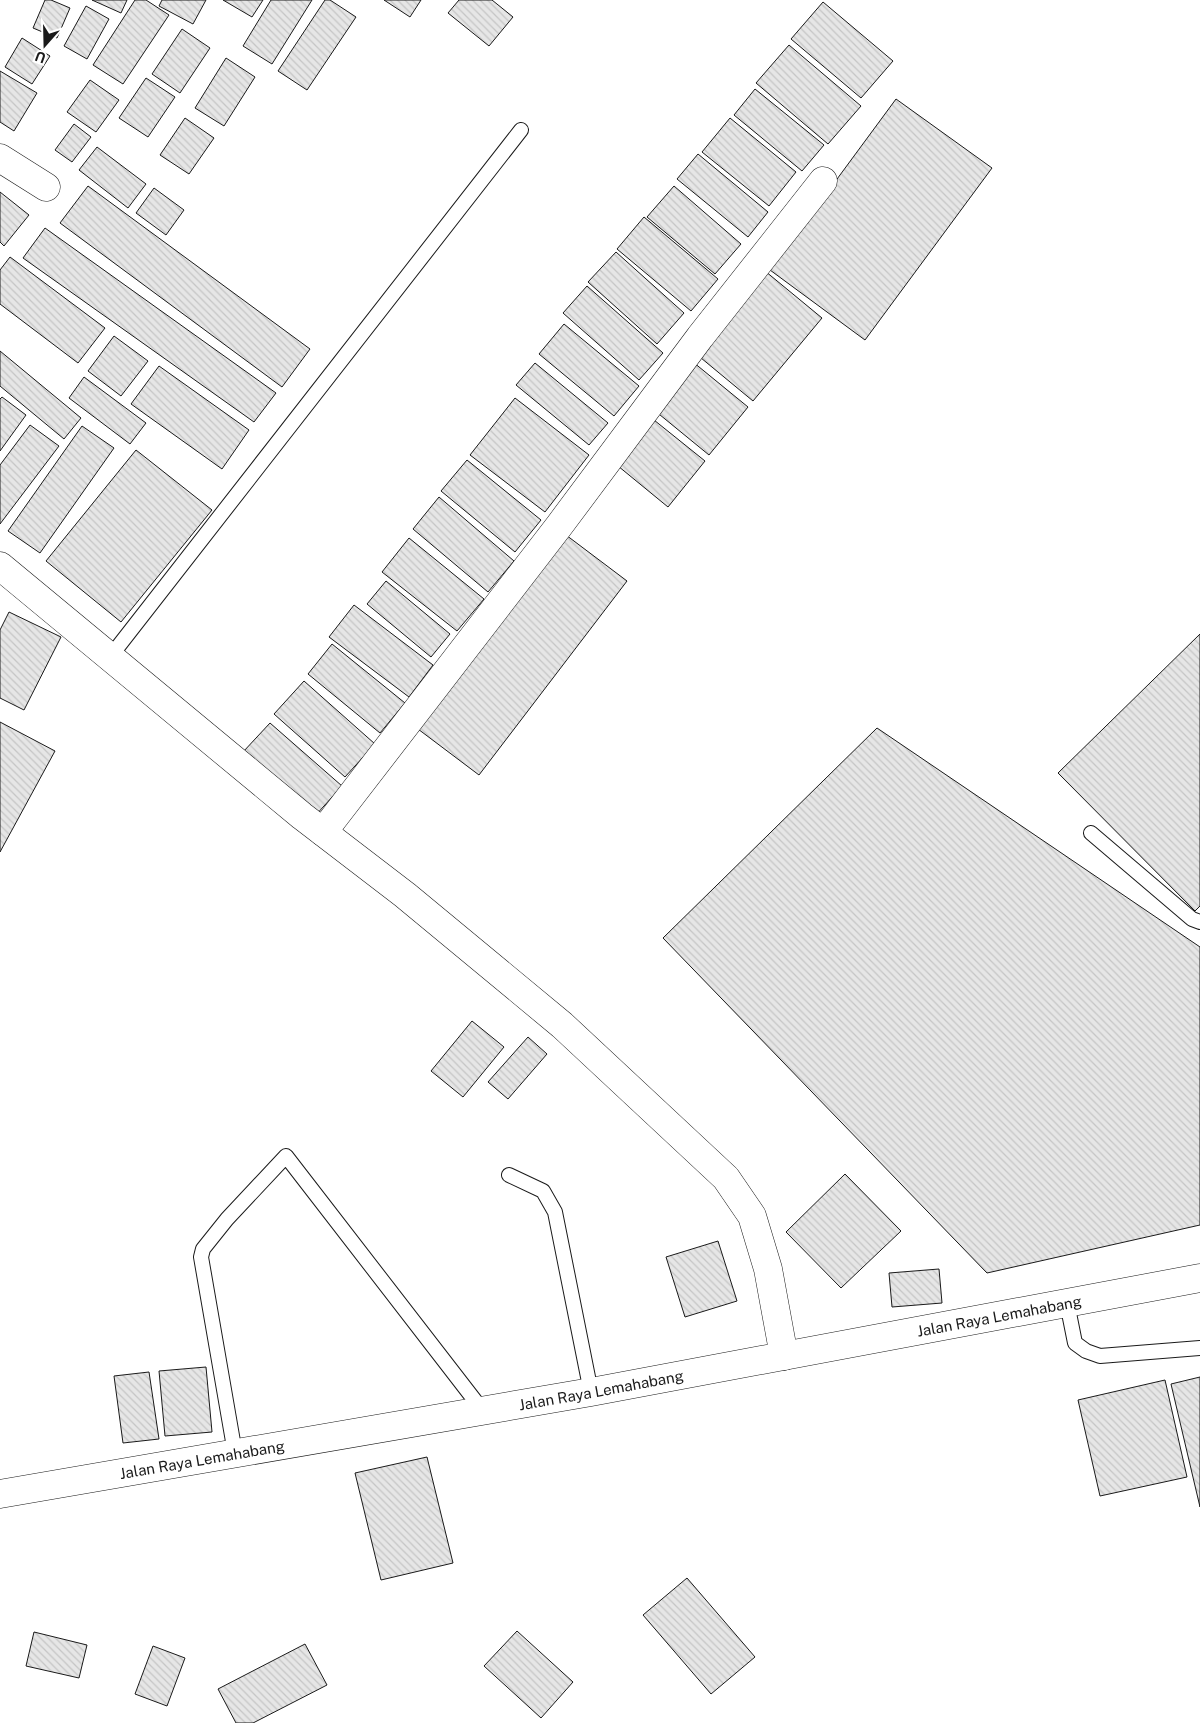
<svg xmlns="http://www.w3.org/2000/svg" width="1200" height="1723" font-family="'Public Sans',sans-serif">
<style>
.building{fill:url(#building-back-hatch);stroke:#1a1a1a}
.lines{fill:none;stroke-linecap:round;stroke-linejoin:round}
.lane-casing{stroke:#1a1a1a;stroke-width:16}
.street-casing{stroke:#1a1a1a;stroke-width:29}
.primary-casing{stroke:#1a1a1a;stroke-width:29}
.lane{stroke:#fff;stroke-width:14}
.street{stroke:#fff;stroke-width:28}
.primary{stroke:#fff;stroke-width:28}
.labels{text-anchor:middle;dominant-baseline:central;stroke-width:4;stroke-linejoin:round;paint-order:stroke}
.street-label{font-size:15px;fill:#1a1a1a;stroke:#fff}
</style>
<defs>
<pattern id="building-back-hatch" width="6" height="6" patternUnits="userSpaceOnUse" patternTransform="scale(1.25)"><rect width="6" height="6" fill="#e6e6e6"/><path d="M-1 5l2 2M0 0l6 6M5-1l2 2" fill="none" stroke="#c5c5c5"/></pattern>
</defs>
<rect width="100%" height="100%" fill="#fff"/>
<g class="building">
<polygon points="45,0 51,0 70,8 57,38 33,28"/>
<polygon points="92,0 127,0 121,13"/>
<polygon points="135,0 146,0 169,15 123,84 93,65"/>
<polygon points="162,0 206,0 193,24 159,6"/>
<polygon points="223,0 263,0 252,17"/>
<polygon points="271,0 312,0 272,64 243,46"/>
<polygon points="325,0 330,0 356,17 307,90 278,71"/>
<polygon points="384,0 421,0 410,17"/>
<polygon points="459,0 492,0 513,17 489,46 448,13"/>
<polygon points="823,2 893,61 861,98 791,39"/>
<polygon points="86,6 109,19 87,59 64,46"/>
<polygon points="182,29 210,48 180,93 152,74"/>
<polygon points="22,38 50,56 32,84 5,67"/>
<polygon points="789,45 861,106 828,144 756,83"/>
<polygon points="226,58 255,77 224,126 195,108"/>
<polygon points="0,71 37,93 14,131 0,122"/>
<polygon points="146,78 175,97 148,137 119,118"/>
<polygon points="90,80 119,100 96,132 67,112"/>
<polygon points="755,89 824,145 802,171 734,115"/>
<polygon points="896,99 992,168 865,340 770,270"/>
<polygon points="185,118 214,138 189,174 160,155"/>
<polygon points="730,118 796,172 769,206 702,152"/>
<polygon points="74,124 91,137 72,162 55,150"/>
<polygon points="97,147 146,184 128,208 79,170"/>
<polygon points="698,154 768,212 748,237 677,179"/>
<polygon points="88,186 310,349 282,387 60,223"/>
<polygon points="674,186 741,244 715,274 647,217"/>
<polygon points="154,188 184,210 166,235 136,213"/>
<polygon points="0,192 29,215 4,246 0,242"/>
<polygon points="644,217 718,279 691,311 617,249"/>
<polygon points="45,228 276,393 254,422 23,258"/>
<polygon points="616,252 684,313 657,344 588,282"/>
<polygon points="10,257 105,328 78,363 0,304 0,270"/>
<polygon points="765,271 822,318 753,401 695,353"/>
<polygon points="587,286 663,353 639,380 563,313"/>
<polygon points="564,324 639,386 614,416 539,354"/>
<polygon points="114,336 148,361 121,396 88,371"/>
<polygon points="0,351 81,418 64,439 0,386"/>
<polygon points="693,362 748,407 709,455 654,410"/>
<polygon points="535,363 608,423 589,445 516,385"/>
<polygon points="159,366 249,430 222,469 131,404"/>
<polygon points="84,377 146,423 130,444 69,398"/>
<polygon points="2,397 26,415 0,451 0,399"/>
<polygon points="515,398 589,455 545,512 470,455"/>
<polygon points="654,420 705,461 668,507 618,466"/>
<polygon points="30,425 59,446 0,524 0,465"/>
<polygon points="82,426 114,448 40,553 8,531"/>
<polygon points="136,450 212,510 121,622 46,561"/>
<polygon points="467,460 541,520 515,552 441,491"/>
<polygon points="439,497 514,561 488,592 413,529"/>
<polygon points="562,532 627,581 479,775 414,726"/>
<polygon points="409,538 484,599 457,631 382,572"/>
<polygon points="386,581 450,634 431,657 367,604"/>
<polygon points="354,605 433,665 409,697 329,637"/>
<polygon points="9,612 61,637 24,710 0,698 0,630"/>
<polygon points="1200,634 1200,906 1195,911 1058,773"/>
<polygon points="332,644 405,703 380,733 308,674"/>
<polygon points="304,681 375,744 345,777 274,714"/>
<polygon points="0,722 55,751 0,852"/>
<polygon points="270,723 342,786 315,816 243,752"/>
<polygon points="877,728 1200,947 1200,1225 987,1273 663,938"/>
<polygon points="472,1021 504,1047 463,1097 431,1071"/>
<polygon points="528,1037 547,1054 508,1099 488,1082"/>
<polygon points="845,1174 901,1231 841,1288 786,1232"/>
<polygon points="718,1241 737,1301 685,1317 666,1257"/>
<polygon points="939,1269 942,1303 892,1307 889,1273"/>
<polygon points="206,1367 212,1432 165,1436 159,1371"/>
<polygon points="149,1372 159,1439 123,1443 114,1376"/>
<polygon points="1200,1377 1200,1507 1171,1384"/>
<polygon points="1165,1380 1187,1477 1100,1496 1078,1400"/>
<polygon points="427,1457 453,1563 381,1580 355,1473"/>
<polygon points="687,1578 755,1657 711,1694 643,1615"/>
<polygon points="517,1631 573,1682 541,1718 484,1666"/>
<polygon points="34,1632 87,1645 79,1678 26,1666"/>
<polygon points="305,1644 327,1685 253,1723 236,1723 218,1689"/>
<polygon points="153,1646 185,1658 167,1706 135,1694"/>
</g>
<g class="lines">
<g class="lane-casing">
<g id="lane">
<polyline points="110,657 521,130"/>
<polyline points="1091,833 1192,919 1200,922"/>
<polyline points="509,1175 543,1191 555,1212 591,1392"/>
<polyline points="1067,1303 1075,1343 1086,1351 1100,1356 1200,1348"/>
<polyline points="235,1453 201,1257 203,1249 227,1219 286,1156 483,1411"/>
</g>
</g>
<g class="street-casing">
<g id="street">
<polyline points="0,158 46,187"/>
<polyline points="0,566 302,816 405,895 562,1025 726,1178 752,1216 768,1269 784,1356"/>
<polyline points="323,832 559,526 700,337 823,181"/>
</g>
</g>
<g class="primary-casing">
<g id="primary">
<path id="s1" d="M0,1494L591,1392L1200,1278"/>
</g>
</g>
<use href="#lane" class="lane"/>
<use href="#street" class="street"/>
<use href="#primary" class="primary"/>
</g>
<g class="labels">
<g class="street-label">
<text stroke="none"><textPath href="#s1" startOffset="1015">Jalan Raya Lemahabang</textPath></text>
<text stroke="none"><textPath href="#s1" startOffset="610">Jalan Raya Lemahabang</textPath></text>
<text stroke="none"><textPath href="#s1" startOffset="205">Jalan Raya Lemahabang</textPath></text>
</g>
</g>
<g transform="translate(45 45) rotate(200)" stroke="#ffffff" stroke-width="4" paint-order="stroke">
<path d="M0-4L9 19L0 12L-9 19Z" fill="#1a1a1a"/>
<text y="-8" font-size="14" font-weight="bold" text-anchor="middle" fill="#1a1a1a">U</text>
</g>
</svg>
